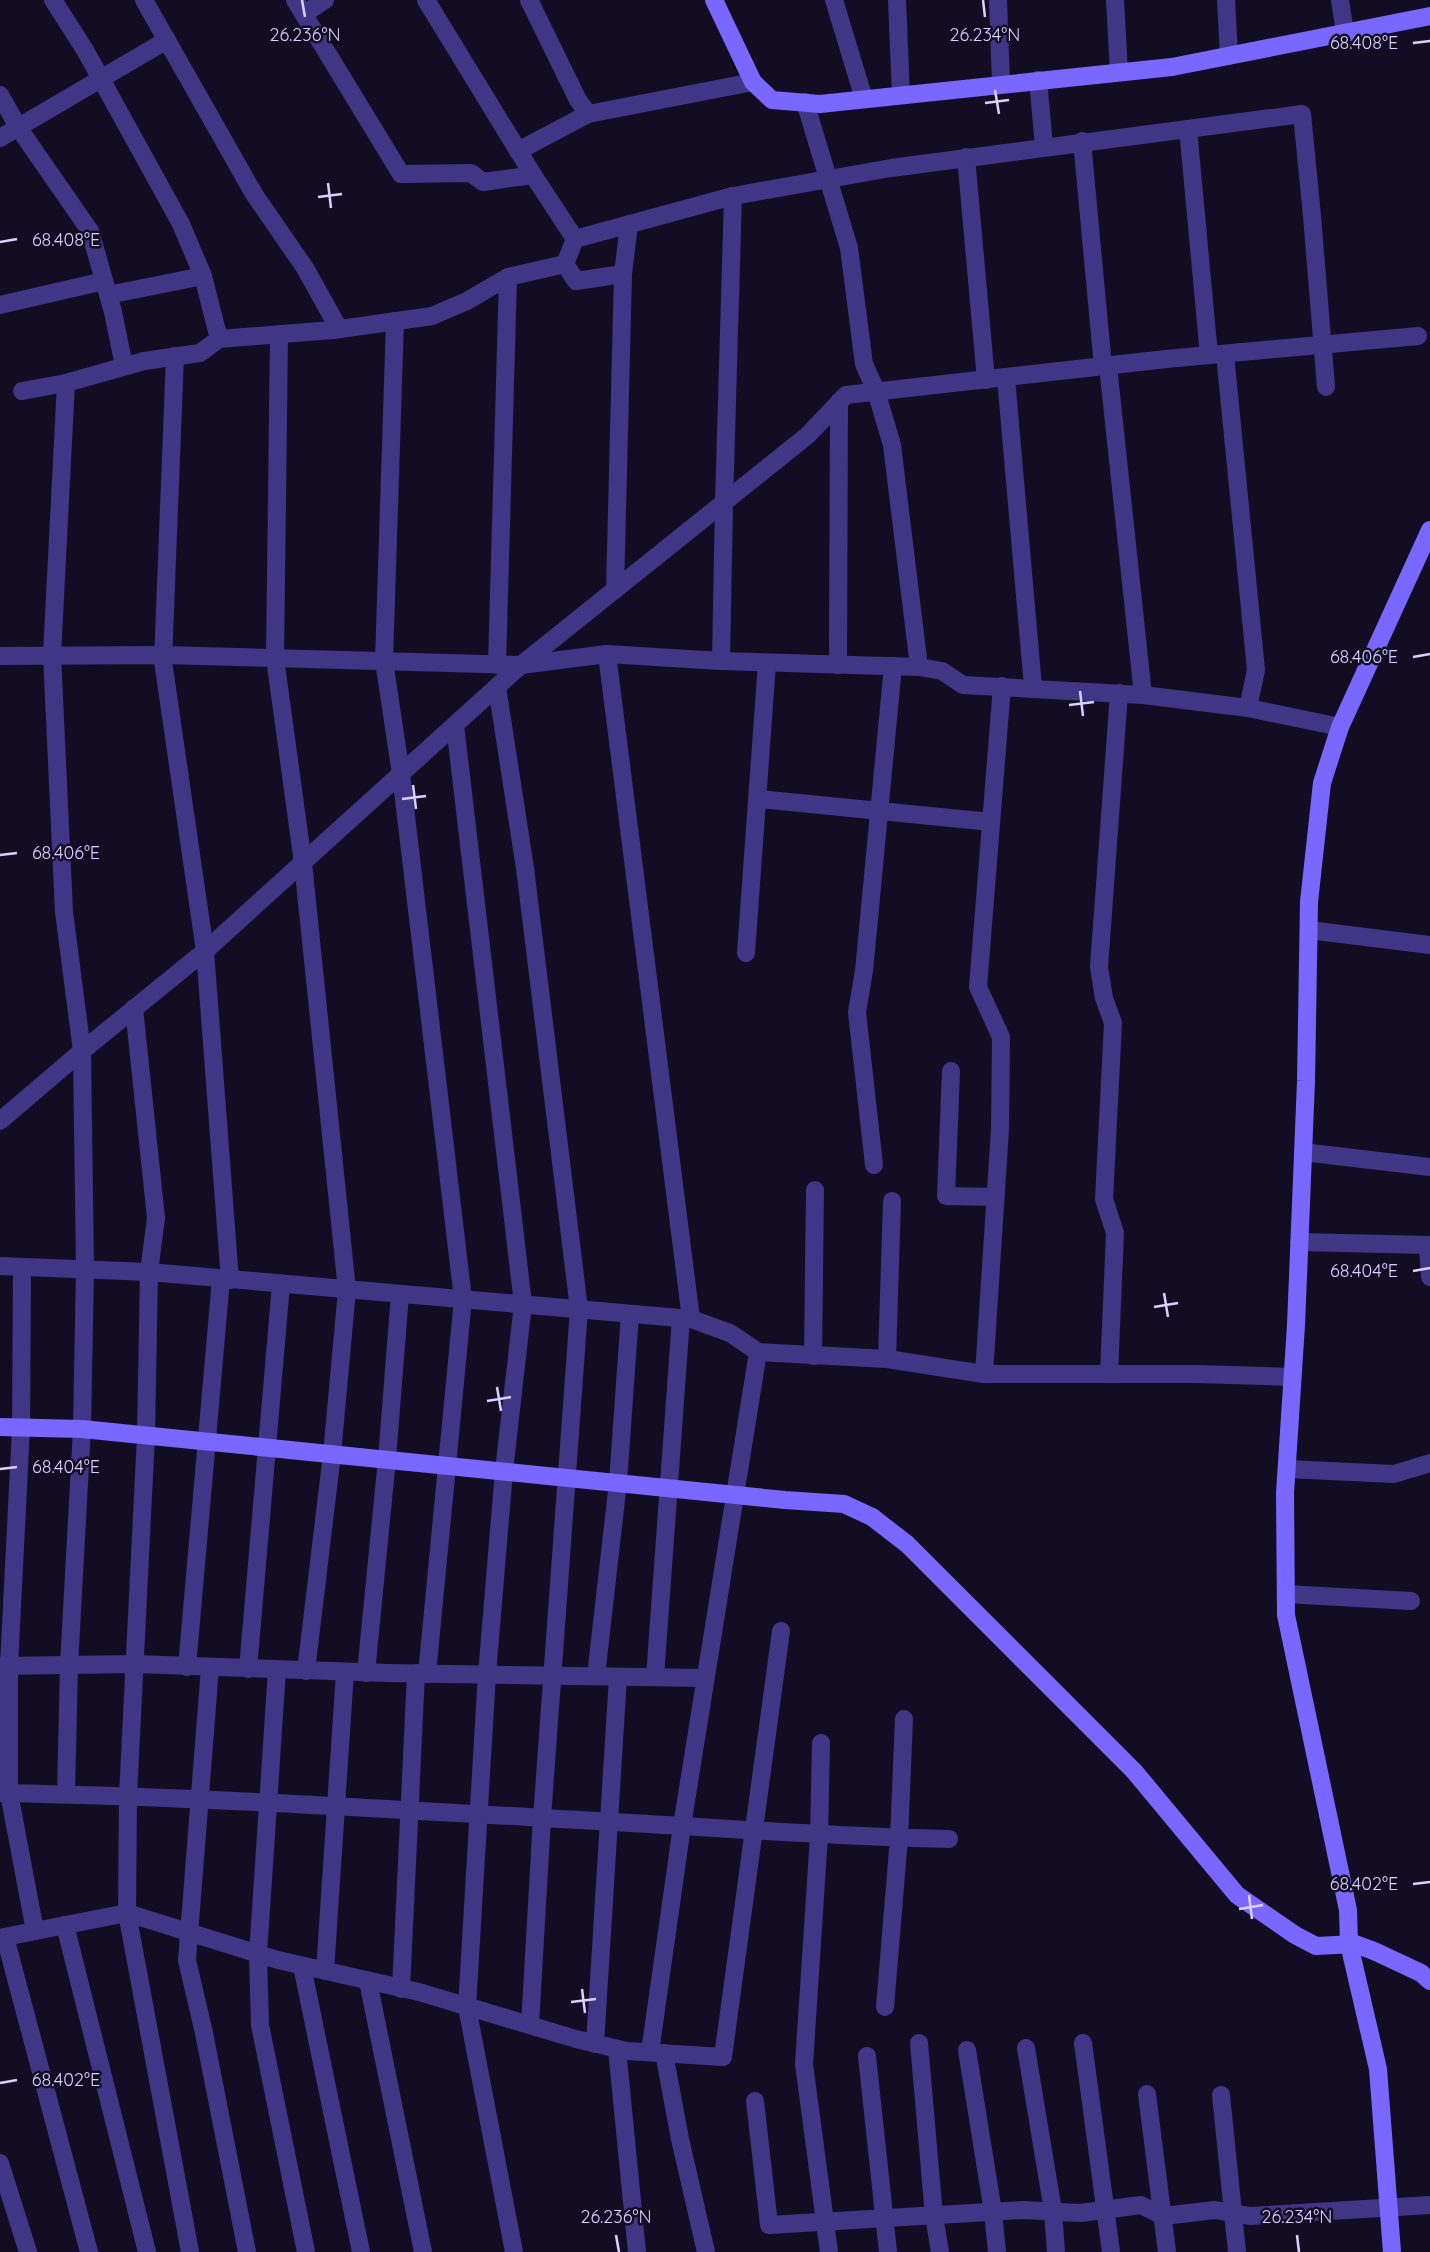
<svg xmlns="http://www.w3.org/2000/svg" width="1430" height="2252" font-family="Quicksand,sans-serif">
<style>
.lines{fill:none;stroke-linecap:round;stroke-linejoin:round}
.street{stroke:#413685;stroke-width:18}
.secondary{stroke:#7a67ff;stroke-width:18}
.ticks{fill:none;stroke:#dad0ff;stroke-width:2.5}
.ticks-label{font-size:18px;text-anchor:middle;fill:#dad0ff;stroke:#130d24;stroke-width:5;stroke-linejoin:round;paint-order:stroke}
</style>
<rect width="100%" height="100%" fill="#130d24"/>
<g class="lines">
<g class="street">
<polyline points="53,0 85,50 181,224 203,276 219,339"/>
<polyline points="144,0 254,194 305,268 339,329"/>
<polyline points="295,0 401,174 471,173 483,182 533,175"/>
<polyline points="426,0 533,175 575,239 565,264"/>
<polyline points="529,0 578,100 588,114"/>
<polyline points="834,0 864,99"/>
<polyline points="897,0 901,95"/>
<polyline points="998,0 1001,84"/>
<polyline points="1115,0 1119,72"/>
<polyline points="1226,0 1229,56"/>
<polyline points="1340,0 1345,33"/>
<polyline points="304,14 325,0"/>
<polyline points="1038,80 1044,146"/>
<polyline points="0,95 18,127 90,231 113,312 124,366"/>
<polyline points="805,102 849,248 864,364 876,391 892,445 919,667"/>
<polyline points="1188,129 1209,355"/>
<polyline points="0,138 167,40"/>
<polyline points="1082,141 1103,367"/>
<polyline points="518,151 588,114 753,82"/>
<polyline points="966,157 986,380"/>
<polyline points="575,239 733,196 891,168 1302,114 1312,216 1326,387"/>
<polyline points="108,295 203,276"/>
<polyline points="0,305 104,281"/>
<polyline points="395,321 384,661 401,774 463,1299 427,1674"/>
<polyline points="279,334 275,658 303,863 347,1290 332,1454 306,1671"/>
<polyline points="1225,354 1256,670 1248,708"/>
<polyline points="175,356 163,661 205,951 230,1280"/>
<polyline points="1108,366 1143,695"/>
<polyline points="1006,378 1033,687"/>
<polyline points="22,391 66,383 144,361 200,353 219,339 333,330 432,316 467,301 508,277 565,264 576,281 623,274"/>
<polyline points="615,590 623,274 629,224"/>
<polyline points="607,654 691,1319"/>
<polyline points="0,656 164,655 521,665 607,654 721,661 919,667 942,671 963,685 1143,695 1248,708 1340,727"/>
<polyline points="721,661 724,503 733,196"/>
<polyline points="497,665 508,277"/>
<polyline points="838,665 839,402"/>
<polyline points="497,687 525,868 579,1309 542,1818 530,2025"/>
<polyline points="455,725 523,1304 504,1471 487,1674 467,2007 514,2252"/>
<polyline points="759,799 991,822"/>
<polyline points="1309,930 1430,945"/>
<polyline points="746,953 767,663"/>
<polyline points="134,1008 156,1218 149,1272 146,1436 128,1796 127,1913 190,2252"/>
<polyline points="951,1071 946,1196 995,1197"/>
<polyline points="0,1121 82,1051 205,951 521,665 808,435 846,395 1166,359 1418,336"/>
<polyline points="1303,1152 1430,1167"/>
<polyline points="874,1165 857,1012 864,971 893,666"/>
<polyline points="1299,1242 1430,1245"/>
<polyline points="1428,1245 1430,1277"/>
<polyline points="0,1266 149,1272 691,1319 730,1333 758,1352 887,1359 984,1374 1198,1374 1292,1377"/>
<polyline points="22,1267 21,1428 9,1666 9,1793 35,1931"/>
<polyline points="813,1356 815,1190"/>
<polyline points="887,1359 892,1201"/>
<polyline points="984,1374 1000,1129 1001,1037 978,987 1002,686"/>
<polyline points="1109,1374 1115,1233 1104,1199 1113,1023 1104,998 1099,967 1119,693"/>
<polyline points="1287,1469 1394,1474 1430,1463"/>
<polyline points="1286,1594 1411,1601"/>
<polyline points="0,1666 135,1664 387,1673 705,1678"/>
<polyline points="187,1667 221,1279"/>
<polyline points="210,1668 187,1960 204,2033 247,2252"/>
<polyline points="248,1669 281,1284"/>
<polyline points="277,1670 258,1954 260,2025 306,2252"/>
<polyline points="366,1673 387,1459 400,1294"/>
<polyline points="596,1676 618,1482 630,1314"/>
<polyline points="655,1677 681,1318"/>
<polyline points="821,1743 819,1836 804,2064 829,2252"/>
<path d="M0,1793C210,1797 421,1811 631,1823C737,1829 842,1837 949,1839"/>
<polyline points="66,1794 69,1665 82,1429 85,1269 82,1051 64,912 52,655 66,383"/>
<polyline points="65,1925 147,2252"/>
<polyline points="5,1937 89,2252"/>
<polyline points="0,1938 127,1913 278,1960 419,1992 576,2039 627,2051 723,2057 781,1631"/>
<polyline points="302,1966 361,2252"/>
<polyline points="325,1971 345,1672"/>
<polyline points="368,1981 423,2252"/>
<polyline points="401,1989 416,1673"/>
<polyline points="885,2007 899,1838 904,1719"/>
<polyline points="919,2043 934,2216 940,2252"/>
<polyline points="1083,2043 1111,2252"/>
<polyline points="595,2044 618,1677"/>
<polyline points="1026,2048 1053,2211 1056,2252"/>
<polyline points="617,2049 637,2252"/>
<polyline points="967,2050 993,2212 997,2252"/>
<polyline points="650,2052 682,1826 758,1352"/>
<polyline points="664,2053 680,2139 706,2252"/>
<polyline points="867,2056 888,2252"/>
<polyline points="1147,2094 1167,2252"/>
<polyline points="1221,2095 1237,2252"/>
<polyline points="755,2101 769,2225 1023,2210 1080,2213 1141,2205 1163,2216 1215,2210 1250,2216 1430,2205"/>
<polyline points="0,2163 28,2252"/>
</g>
<g class="secondary">
<polyline points="714,0 753,82 772,100 820,104 1172,67 1430,16"/>
<polyline points="0,1427 82,1429 785,1500 844,1504 872,1517 907,1544 1134,1771 1237,1895 1295,1935 1316,1946 1355,1944 1374,1951 1421,1973 1430,1981"/>
<polyline points="1392,2252 1378,2069 1349,1944 1348,1910 1286,1615 1285,1493 1296,1325 1306,1081 1309,902 1322,783 1340,727 1430,530"/>
</g>
</g>
<path class="ticks" d="M302,0L305,17M983,0L985,17M1413,43L1430,41M995,90L999,114M985,103L1009,100M328,183L331,208M318,197L342,194M0,242L17,239M1413,657L1430,654M1080,691L1083,716M1069,705L1094,702M413,785L416,809M402,799L426,796M0,855L17,853M1413,1271L1430,1268M1164,1293L1168,1317M1154,1307L1178,1303M497,1387L501,1411M487,1401L511,1397M0,1469L17,1467M1413,1884L1430,1882M1249,1895L1252,1919M1239,1909L1263,1905M582,1989L585,2013M571,2002L596,1999M0,2083L17,2080M616,2235L619,2252M1297,2235L1299,2252"/>
<g class="ticks-label">
<text x="305" y="41">26.236°N</text>
<text x="985" y="41">26.234°N</text>
<text x="1364" y="49">68.408°E</text>
<text x="66" y="246">68.408°E</text>
<text x="1364" y="663">68.406°E</text>
<text x="66" y="859">68.406°E</text>
<text x="1364" y="1277">68.404°E</text>
<text x="66" y="1473">68.404°E</text>
<text x="1364" y="1890">68.402°E</text>
<text x="66" y="2086">68.402°E</text>
<text x="616" y="2223">26.236°N</text>
<text x="1297" y="2223">26.234°N</text>
</g>
</svg>
